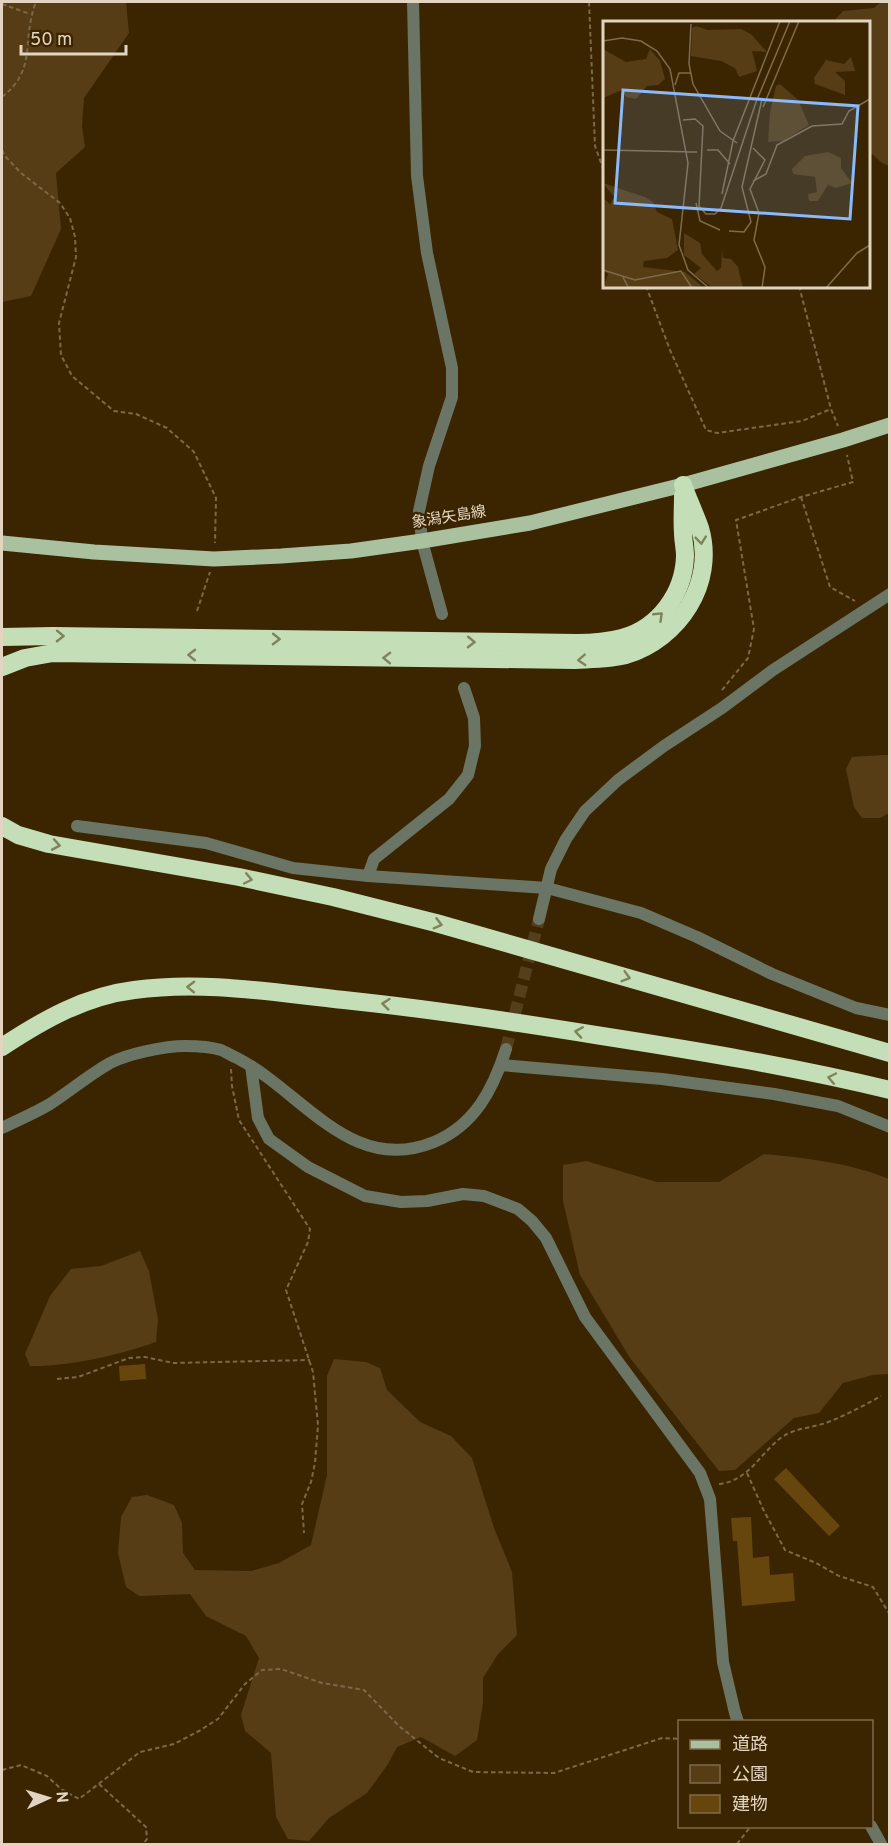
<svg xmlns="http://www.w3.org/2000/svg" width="891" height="1846" font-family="Overpass,'Noto Sans JP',sans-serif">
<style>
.green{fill:#573d15}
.building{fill:#66460d}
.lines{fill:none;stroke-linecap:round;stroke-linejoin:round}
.tertiary-tunnel{stroke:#543f1d;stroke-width:12;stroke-dasharray:12 6;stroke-linecap:butt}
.path{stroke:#7b684a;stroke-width:2;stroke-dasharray:4.5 3;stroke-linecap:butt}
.minor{stroke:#6a7565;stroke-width:12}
.tertiary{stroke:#6a7565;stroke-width:12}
.primary{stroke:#aac1a0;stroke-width:15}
.motorway{stroke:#c4dfb7;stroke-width:18}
.oneway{stroke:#80825c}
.labels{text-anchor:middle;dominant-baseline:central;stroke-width:4.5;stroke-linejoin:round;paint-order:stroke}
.street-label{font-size:15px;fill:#e2d4c1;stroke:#3b2500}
.inset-road{fill:none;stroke:#7e6b4d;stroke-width:1.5}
.view{fill:#89bafc;fill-opacity:0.15;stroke:#89bafc;stroke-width:3}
.inset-edge{fill:none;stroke:#e2d4c1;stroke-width:3}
</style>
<rect width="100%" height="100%" fill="#3b2500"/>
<g class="green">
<polygon points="2,2 126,2 129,33 84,98 82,126 85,147 56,173 61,229 31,296 2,302"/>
<polygon points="881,2 890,2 889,166 882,163 869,151 868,22 833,22 843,11 874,8"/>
<polygon points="883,755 889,755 889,813 880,818 862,818 854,807 846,769 852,757"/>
<path d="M764,1154C806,1158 851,1163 889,1179V1374L873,1375L843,1383L819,1413L794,1418L735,1470L719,1471L630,1358L580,1275L563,1201V1165L586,1161L657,1182H719Z"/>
<path d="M140,1251L149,1271L158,1320L156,1342C121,1355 66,1367 30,1366L25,1354L50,1296L71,1269L101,1266Z"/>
<polygon points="334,1359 366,1362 380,1368 387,1390 420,1422 451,1436 472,1458 494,1528 512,1572 517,1635 498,1654 483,1678 483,1703 477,1740 455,1756 421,1737 397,1747 388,1764 367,1793 329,1818 309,1841 288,1839 276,1817 271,1753 245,1731 241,1715 259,1658 246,1636 206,1616 190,1594 139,1596 126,1587 118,1553 121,1517 132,1497 147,1495 174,1505 182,1523 183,1553 195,1570 251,1571 279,1563 311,1545 327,1475 327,1376"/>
</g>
<g class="building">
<polygon points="145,1364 146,1379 120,1381 119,1366"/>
<polygon points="786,1468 840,1526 829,1536 774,1479"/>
<polygon points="751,1517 753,1558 769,1556 770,1575 793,1573 795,1601 742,1606 737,1541 733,1541 731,1518"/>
</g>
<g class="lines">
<polyline class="tertiary-tunnel" points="506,1049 539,919"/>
<g class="path">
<polyline points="589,2 595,146 604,171"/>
<polyline points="2,4 30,14"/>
<path d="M2,97C38,69 21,40 36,2"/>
<polyline points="2,150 5,156 21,173 60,203 70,218 75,237 76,257 59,323 61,355 72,376 114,411 136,414 167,428 194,452 216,498 215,543"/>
<polyline points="646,286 670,350 706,430 717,433 802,421 831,409"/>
<polyline points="799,286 831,409 838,426"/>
<polyline points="801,497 830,587 855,601"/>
<polyline points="197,611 210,572"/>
<polyline points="722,690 748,658 754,629 736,520 801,497 853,482 847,455"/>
<polyline points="231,1069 232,1086 239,1120 310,1229 308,1242 286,1290 313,1372 318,1425 315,1463 311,1482 302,1504 304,1533"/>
<polyline points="57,1379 78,1377 129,1358 145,1357 173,1363 310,1360"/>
<polyline points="747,1473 763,1509 785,1550 816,1563 839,1576 873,1587 890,1615"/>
<path d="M719,1484C749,1481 760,1453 782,1437C797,1427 815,1428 831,1421C848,1414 865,1405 881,1396"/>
<polyline points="2,1770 21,1765 47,1776 61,1789 79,1799 140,1752 174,1744 199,1731 218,1719 245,1684 262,1670 281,1669 322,1683 364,1690 399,1726 439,1758 473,1772 554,1773 662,1738 680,1739"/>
<polyline points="99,1784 146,1827 147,1839 143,1844"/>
<polyline points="737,1844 751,1826"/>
</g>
<g class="minor">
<polyline points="413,2 417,176 427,253 452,368 452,397 429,466 419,511 422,541 442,614"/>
<polyline points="77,826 206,843 293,868 368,876 547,888 641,913 697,937 772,974 856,1008 890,1015"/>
<polyline points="368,876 374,859 449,799 468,775 475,746 474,718 464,688"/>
<polyline points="501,1065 662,1079 774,1094 838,1106 890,1127"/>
<polyline points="251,1066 258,1118 269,1139 308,1167 365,1196 401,1202 427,1201 463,1194 484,1196 518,1209 532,1221 546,1238 585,1317 700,1473 710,1499 723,1662 735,1713 738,1722"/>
<polyline points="871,1826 881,1844"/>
</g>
<g class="tertiary">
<polyline points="539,919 551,869 566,839 585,811 618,780 664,746 722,708 773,670 890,594"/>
<path d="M2,1128C18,1120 35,1113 50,1104C70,1091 89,1075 110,1063C127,1054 165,1046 185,1046C195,1046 211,1047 221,1050C226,1052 232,1056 237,1058C303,1092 351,1176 434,1142C475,1125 493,1089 506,1049"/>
</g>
<polyline class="primary" points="2,543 94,552 214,559 281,556 351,551 422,541 530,523 683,485 843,440 890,425"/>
<g class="motorway">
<path d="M2,637L53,636L576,643C592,643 607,642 622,638C659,628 684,593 685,556C685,548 683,540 683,533C682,521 683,508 683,496"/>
<path d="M2,667L25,658L53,653L575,660C592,659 610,659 626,655C679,639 716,583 700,528C695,514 688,499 683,485"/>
<polyline points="2,826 18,835 49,844 239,877 333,897 436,923 890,1053"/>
<path d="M2,1047C43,1020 85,996 134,990C204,980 275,993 344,1000C430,1009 516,1022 602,1036C698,1051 795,1067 890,1090"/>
</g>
</g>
<defs><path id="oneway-chevron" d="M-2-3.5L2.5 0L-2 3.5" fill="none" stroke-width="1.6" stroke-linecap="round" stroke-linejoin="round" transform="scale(1.5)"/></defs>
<g class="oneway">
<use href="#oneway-chevron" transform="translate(701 540) rotate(84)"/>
<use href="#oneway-chevron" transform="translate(659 616) rotate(-44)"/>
<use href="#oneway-chevron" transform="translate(60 636) rotate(1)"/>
<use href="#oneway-chevron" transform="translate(276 639) rotate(1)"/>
<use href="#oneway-chevron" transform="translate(471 642) rotate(1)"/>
<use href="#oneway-chevron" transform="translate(192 655) rotate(-179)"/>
<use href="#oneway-chevron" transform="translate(387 658) rotate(-179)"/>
<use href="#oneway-chevron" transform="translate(582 660) rotate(177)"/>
<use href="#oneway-chevron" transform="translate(56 845) rotate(10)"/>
<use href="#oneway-chevron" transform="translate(248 879) rotate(12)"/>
<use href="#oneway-chevron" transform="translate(438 924) rotate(15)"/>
<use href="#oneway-chevron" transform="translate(626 977) rotate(16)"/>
<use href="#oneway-chevron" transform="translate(191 987) rotate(-179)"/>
<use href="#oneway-chevron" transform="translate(386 1004) rotate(-174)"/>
<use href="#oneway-chevron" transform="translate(579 1032) rotate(-171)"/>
<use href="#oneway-chevron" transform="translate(832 1078) rotate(-168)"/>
</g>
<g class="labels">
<g class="street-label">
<text transform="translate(449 518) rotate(-9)">象潟矢島線</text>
</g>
</g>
<g transform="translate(603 21)">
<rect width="267" height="267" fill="#3b2500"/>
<path d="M93,5L105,9L138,8L148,13L164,31L149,30L154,50L136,56L132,47L118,40L88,35L89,7ZM0,28L23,41L43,38L47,28L57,40L62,58L55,64L44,65L33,78L23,76L19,69L0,77ZM248,36L252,50L232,51L242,60V74L212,63L211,57L223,39L241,43ZM177,63L195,79L206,104L180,120L165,121L167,91L173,65ZM225,131L238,137V147L249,162L233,167L225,164L215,180H206L205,173L214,171L212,156L190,153L189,148L202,135ZM0,162L42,176L50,181L54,191L69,198L75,229L64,237L41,240L40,246L82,251L101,267H0L5,253L0,249V177L7,183L11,176ZM81,212L97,222L99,233L114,250L118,247L119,229L120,237L128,238L135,246L140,267H110L91,253L98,247L81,234Z" fill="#573d15"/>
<path class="inset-road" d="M50,0H128M216,0H247M88,3L86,43L90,63L117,110L134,122M0,20L19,17L38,20L54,30L67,48L85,142L76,224L85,249L106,267M72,64L76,52H88M160,86L196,0M80,99L92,98L100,105L96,185L103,193H112L118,187L153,81L187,0M150,127L162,139L147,168L156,192L151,219L162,246L159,267M0,129L94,131M104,129H115L127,143M150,160L163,153L174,124L209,105L239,103L246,90L267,78M119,173L130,120L177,0M93,182L97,200L117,209M126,210L141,211L148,201L139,166L159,78M0,249L32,259L78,250L89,267M20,256L25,266L53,267M223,267L254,232L267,224"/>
<path class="view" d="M20,69L255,85L247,198L12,182Z"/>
<rect width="267" height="267" class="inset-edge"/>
</g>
<rect width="891" height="1846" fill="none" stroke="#e2d4c1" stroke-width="6"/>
<rect x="678" y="1720" width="195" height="108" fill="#3b2500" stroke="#7e6b4d" stroke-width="1.5"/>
<rect x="690" y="1740" width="30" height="9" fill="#aac1a0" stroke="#7e6b4d" stroke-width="1.5"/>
<text x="732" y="1750" font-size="18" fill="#e2d4c1">道路</text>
<rect x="690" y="1765" width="30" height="18" fill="#573d15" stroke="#7e6b4d" stroke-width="1.5"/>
<text x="732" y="1780" font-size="18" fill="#e2d4c1">公園</text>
<rect x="690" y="1795" width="30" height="18" fill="#66460d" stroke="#7e6b4d" stroke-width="1.5"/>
<text x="732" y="1810" font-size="18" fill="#e2d4c1">建物</text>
<g transform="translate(48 1798) rotate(86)" stroke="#3b2500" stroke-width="4.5" paint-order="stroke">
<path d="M0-4.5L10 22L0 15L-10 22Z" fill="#e2d4c1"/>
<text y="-9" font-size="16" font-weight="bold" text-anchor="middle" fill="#e2d4c1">N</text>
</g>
<path d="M21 45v9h105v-9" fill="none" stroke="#e2d4c1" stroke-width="3"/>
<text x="30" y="45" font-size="18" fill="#e2d4c1" stroke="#3b2500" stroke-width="4.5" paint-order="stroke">50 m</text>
</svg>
